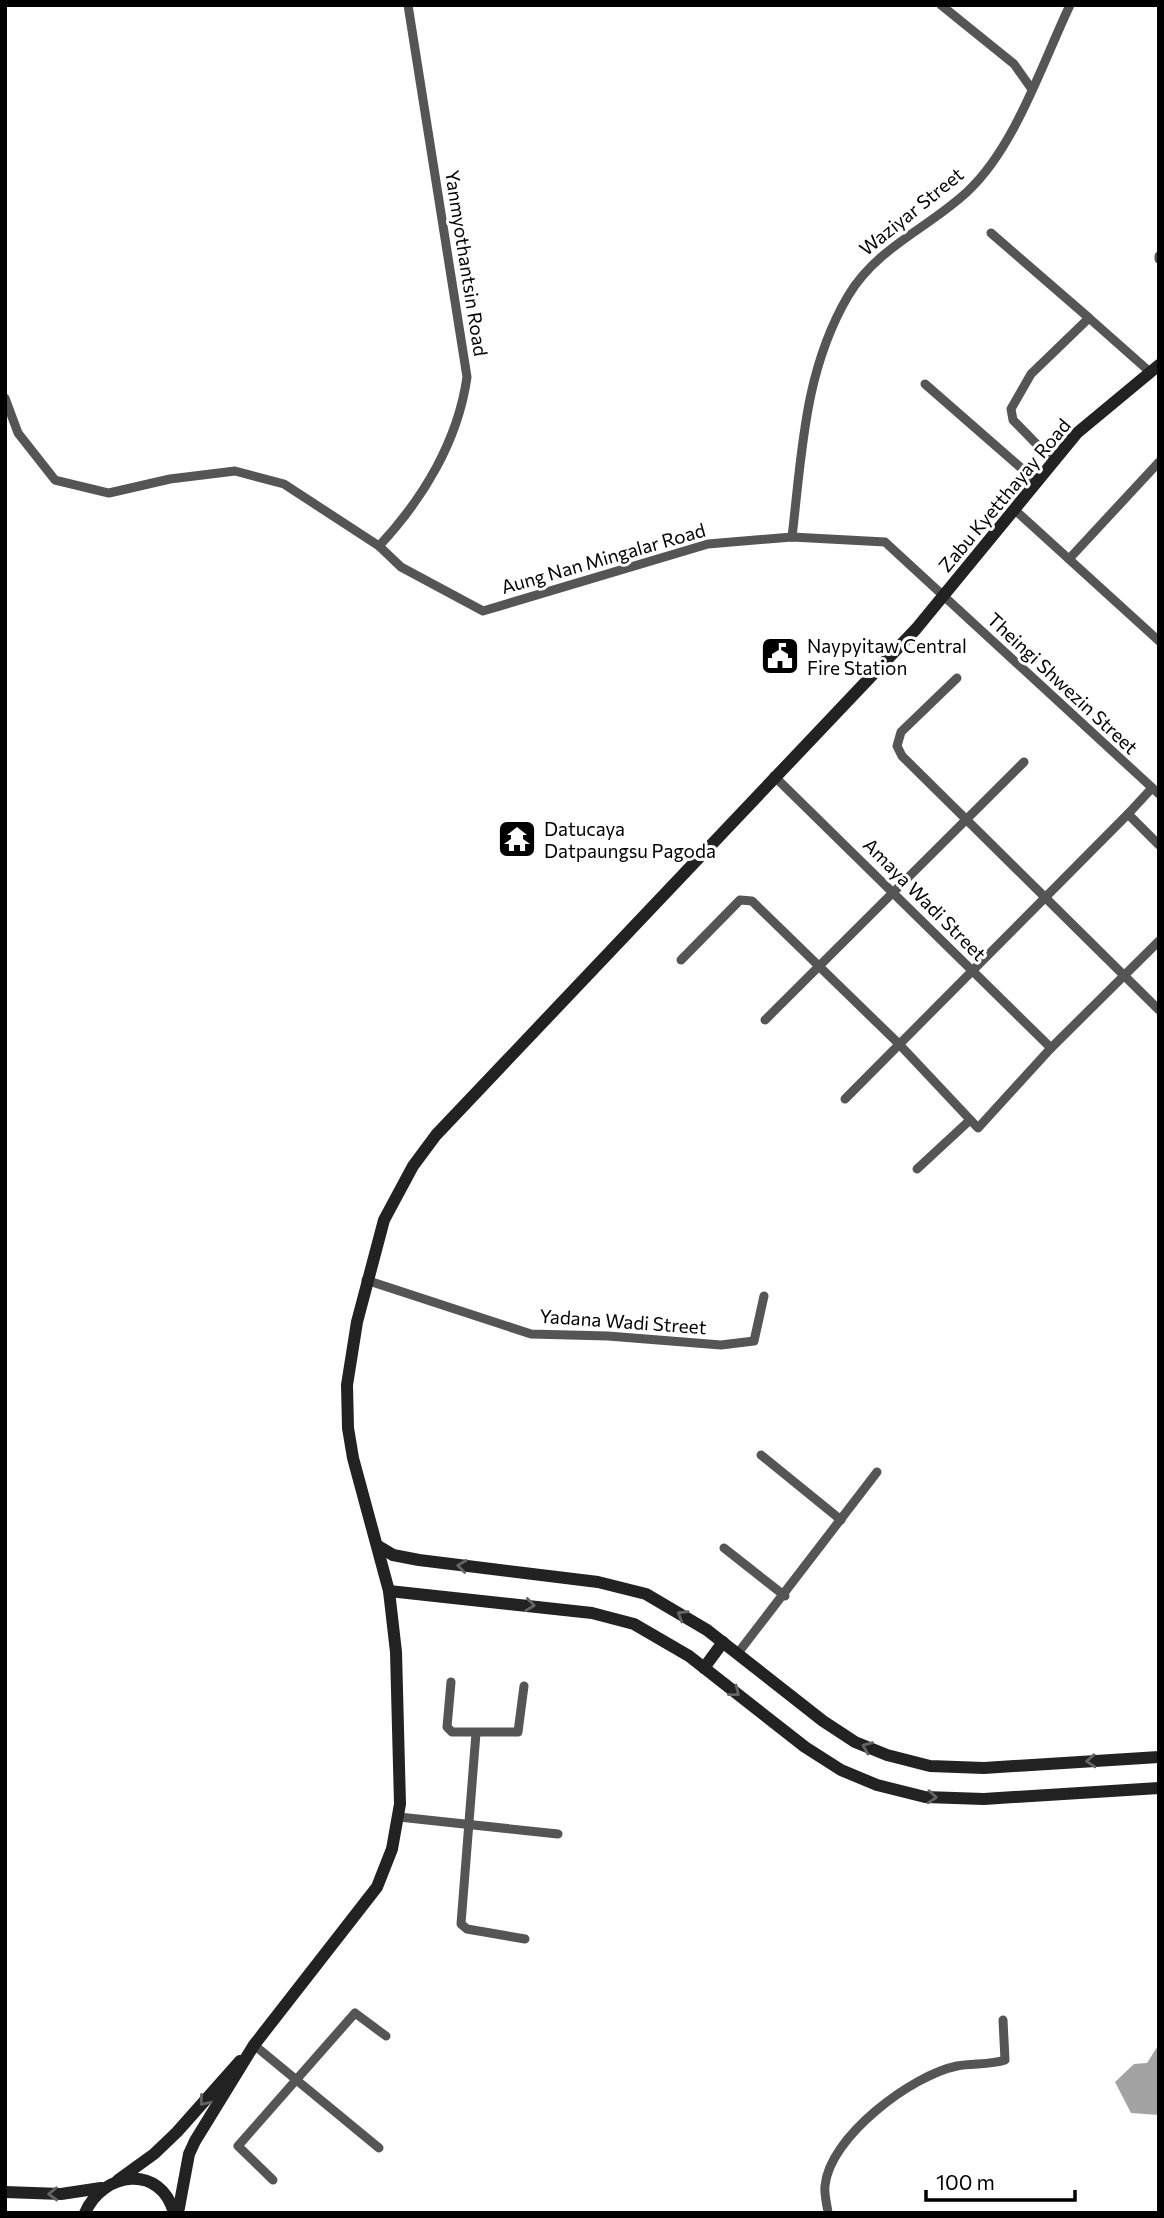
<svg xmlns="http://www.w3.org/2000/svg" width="1164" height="2218" font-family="Commissioner,sans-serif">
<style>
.water{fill:#a3a3a3}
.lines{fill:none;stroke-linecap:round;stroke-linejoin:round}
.street{stroke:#555;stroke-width:9}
.secondary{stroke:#222;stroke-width:12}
.oneway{stroke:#646464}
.labels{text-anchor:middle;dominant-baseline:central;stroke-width:6;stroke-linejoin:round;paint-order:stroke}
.street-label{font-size:19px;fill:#000;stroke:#fff}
.poi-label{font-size:19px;fill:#000;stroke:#fff;text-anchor:start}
</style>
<rect width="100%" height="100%" fill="#fff"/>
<polygon class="water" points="1159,2044 1159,2115 1131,2113 1115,2082 1134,2064 1147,2063"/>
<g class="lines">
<g class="street">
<polyline points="941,5 1014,64 1031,88"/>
<polyline points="991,233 1089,318 1031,374 1011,409 1013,420 1053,461"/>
<polyline points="1159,256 1159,259"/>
<polyline points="1089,318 1150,372"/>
<polyline points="925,384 1036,481"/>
<polyline points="5,398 18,433 55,480 109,493 170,479 235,471 284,484 379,546 401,567 483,611 708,544 792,537 885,542 1159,794"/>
<polyline points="1016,511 1159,641"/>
<path d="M792,537C802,453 804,371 848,296C877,247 929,228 968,191C1015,147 1042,64 1070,5"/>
<path d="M379,546C423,499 458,441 467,377L408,5"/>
<polyline points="1069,559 1159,462"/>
<polyline points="957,678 901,732 897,746 902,756 1159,1010"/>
<polyline points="774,776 1051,1048"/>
<polyline points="1128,814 1152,788"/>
<polyline points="681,960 740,900 752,901 899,1044 978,1128 1051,1048 1159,941"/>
<polyline points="765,1020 1024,762"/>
<polyline points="845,1099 1128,814 1159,845"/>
<polyline points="917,1169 970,1120"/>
<polyline points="366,1280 531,1334 608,1336 721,1345 754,1341 764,1296"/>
<polyline points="761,1455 841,1520"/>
<polyline points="724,1548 785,1596"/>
<polyline points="738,1653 877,1472"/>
<polyline points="451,1682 447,1727 452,1732 518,1732 524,1686"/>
<polyline points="476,1733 461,1924 467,1929 525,1939"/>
<polyline points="399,1817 558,1834"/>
<polyline points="254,2045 379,2148"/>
<polyline points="273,2180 238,2146 355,2013 386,2036"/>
<path d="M828,2213C827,2204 824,2194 825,2186C829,2137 912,2075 957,2066C973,2063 990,2065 1005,2060L1003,2020"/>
</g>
<g class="secondary">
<polyline points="378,1546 393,1555 419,1560 598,1582 646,1594 707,1630 823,1721 855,1742 887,1755 930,1766 984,1768 1159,1757"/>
<polyline points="389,1591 592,1613 634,1624 689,1656 805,1747 841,1770 877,1785 925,1797 984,1799 1159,1788"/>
<polyline points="704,1668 723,1642"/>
<polyline points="118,2180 154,2154 177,2132 240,2061"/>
<polyline points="5,2192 61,2194 101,2188"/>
<path d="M85,2213C103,2171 161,2164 174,2213"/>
<polyline points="178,2213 189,2154 195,2141 254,2045 377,1887 392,1849 400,1804 396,1652 389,1591 353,1458 348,1428 347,1385 357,1322 384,1220 413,1166 436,1135 916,629 1077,433 1159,365"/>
</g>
</g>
<defs><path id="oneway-chevron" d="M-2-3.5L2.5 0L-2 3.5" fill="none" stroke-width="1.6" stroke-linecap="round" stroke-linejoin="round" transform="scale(1.75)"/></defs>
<g class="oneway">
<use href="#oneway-chevron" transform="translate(462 1566) rotate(-173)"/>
<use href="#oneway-chevron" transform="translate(530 1605) rotate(7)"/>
<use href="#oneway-chevron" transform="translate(682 1615) rotate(-149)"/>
<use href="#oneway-chevron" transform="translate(735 1692) rotate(38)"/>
<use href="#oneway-chevron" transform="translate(867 1747) rotate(-158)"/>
<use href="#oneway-chevron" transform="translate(1091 1761) rotate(176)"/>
<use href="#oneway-chevron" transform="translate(932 1797) rotate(4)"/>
<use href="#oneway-chevron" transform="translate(204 2101) rotate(130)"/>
<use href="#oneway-chevron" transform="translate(53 2194) rotate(178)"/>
</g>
<defs>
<g id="civic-square" transform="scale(2.0125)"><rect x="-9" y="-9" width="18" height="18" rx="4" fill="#000" stroke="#fff"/><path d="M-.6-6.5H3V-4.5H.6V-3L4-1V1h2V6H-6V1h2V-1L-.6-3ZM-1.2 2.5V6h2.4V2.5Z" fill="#fff"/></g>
<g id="temple-square" transform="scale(2.0125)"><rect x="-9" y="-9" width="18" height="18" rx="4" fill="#000" stroke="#fff"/><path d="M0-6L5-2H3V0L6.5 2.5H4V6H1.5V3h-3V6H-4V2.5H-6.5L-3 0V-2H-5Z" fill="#fff"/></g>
</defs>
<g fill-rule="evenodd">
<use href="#civic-square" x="780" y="656"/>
<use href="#temple-square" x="517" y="839"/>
</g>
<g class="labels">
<g class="street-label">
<text transform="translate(911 211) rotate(-39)">Waziyar Street</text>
<text transform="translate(467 263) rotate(81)">Yanmyothantsin Road</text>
<text transform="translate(1004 495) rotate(-50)">Zabu Kyetthayay Road</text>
<text transform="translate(603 558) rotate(-16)">Aung Nan Mingalar Road</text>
<text transform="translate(1063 683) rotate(43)">Theingi Shwezin Street</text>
<text transform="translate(925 899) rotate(45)">Amaya Wadi Street</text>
<text transform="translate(623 1321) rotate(4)">Yadana Wadi Street</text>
</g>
<g class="poi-label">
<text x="807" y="645">Naypyitaw Central<tspan x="807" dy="22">Fire Station</tspan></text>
<text x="544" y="828">Datucaya<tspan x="544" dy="22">Datpaungsu Pagoda</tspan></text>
</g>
</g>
<rect width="1164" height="2218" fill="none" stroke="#000000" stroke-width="14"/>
<path d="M926 2190v10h149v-10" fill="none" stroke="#000000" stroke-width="3.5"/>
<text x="936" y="2190" font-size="21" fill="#000000" stroke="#ffffff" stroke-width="5" paint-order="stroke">100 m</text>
</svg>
